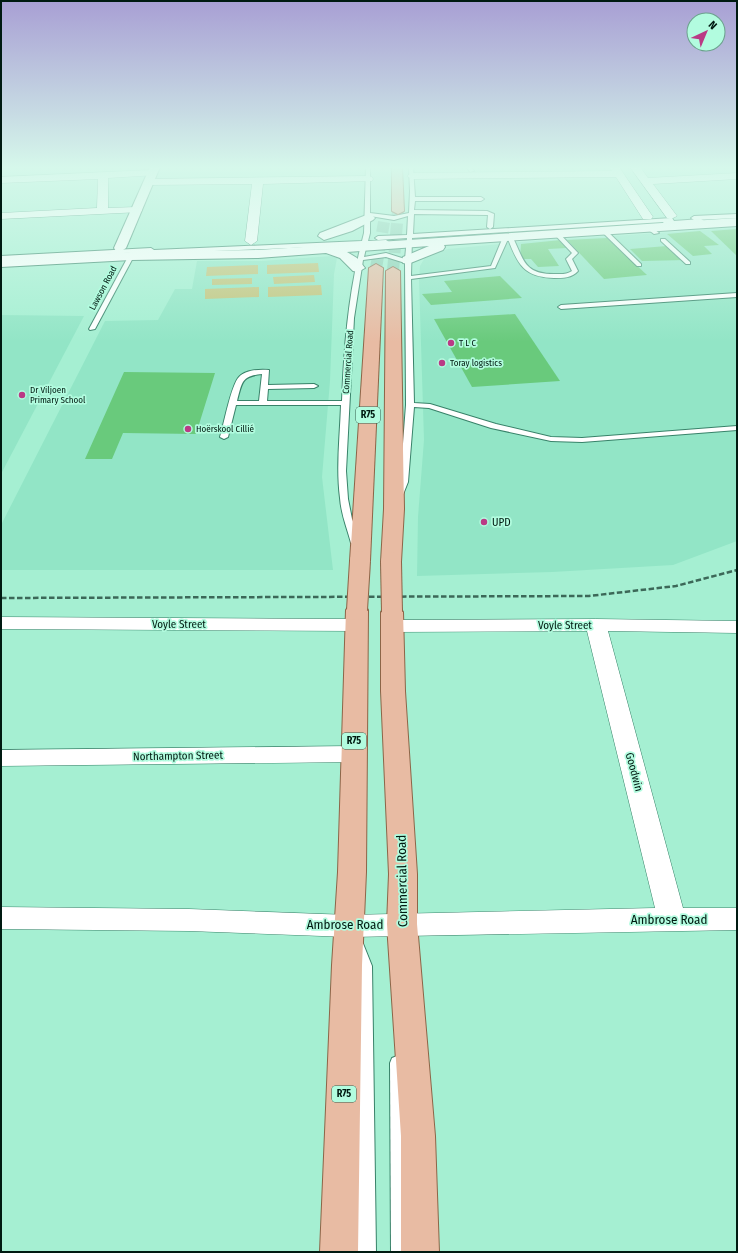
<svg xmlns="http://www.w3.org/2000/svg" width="738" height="1253" font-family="'Fira Sans Condensed',sans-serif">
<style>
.built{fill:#92e5c6}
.green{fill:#c3c37b}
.building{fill:#69ca7c}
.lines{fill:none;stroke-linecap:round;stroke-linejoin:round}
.primary-tunnel{stroke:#8ccfb5;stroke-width:12;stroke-dasharray:12 6;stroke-linecap:butt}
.service-casing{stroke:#388269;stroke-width:2}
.minor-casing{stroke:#388269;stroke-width:1}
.tertiary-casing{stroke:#388269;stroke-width:2}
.secondary-casing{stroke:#388269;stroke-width:2}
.primary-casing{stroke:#8c6548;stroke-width:2}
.service{fill:#fff;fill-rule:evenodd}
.minor{fill:#fff;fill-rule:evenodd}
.tertiary{fill:#fff;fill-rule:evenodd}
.secondary{fill:#fff;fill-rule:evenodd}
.primary{fill:#e8bba3;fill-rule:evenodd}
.rail{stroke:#3c6858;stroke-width:2.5;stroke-dasharray:5.5 2.5;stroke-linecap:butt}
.primary-bridge-casing{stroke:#8c6548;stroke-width:22;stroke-linecap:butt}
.primary-bridge{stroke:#e8bba3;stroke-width:20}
.poi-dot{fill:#ba3a85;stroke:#b2fcdf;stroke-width:1.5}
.labels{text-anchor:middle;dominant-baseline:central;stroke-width:3.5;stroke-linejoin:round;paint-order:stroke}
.far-street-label{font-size:9px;fill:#001a11;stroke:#b2fcdf}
.far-poi-label{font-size:9px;fill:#001a11;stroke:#b2fcdf;text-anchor:start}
.shield{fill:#b2fcdf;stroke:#355e4f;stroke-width:1}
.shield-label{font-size:10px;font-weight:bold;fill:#001a11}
.poi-label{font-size:11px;fill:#001a11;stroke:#b2fcdf;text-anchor:start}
.street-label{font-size:11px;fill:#001a11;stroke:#b2fcdf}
.near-street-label{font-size:13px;fill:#001a11;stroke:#b2fcdf}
</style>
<rect width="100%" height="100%" fill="#a5efd2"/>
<g class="built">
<polygon points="737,228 737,541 673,565 552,572 417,576 418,517 424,440 419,279 420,266 424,259 433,254 448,249 520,242"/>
<polygon points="332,256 337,258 334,274 330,381 322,477 333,570 1,570 1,525 105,321 158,320 175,289 192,289 197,261 261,261"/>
<polygon points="1,315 84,316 1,474"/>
</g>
<g class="green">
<polygon points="318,263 319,272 267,274 267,265"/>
<polygon points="258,265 258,274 206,276 207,267"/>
<polygon points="314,275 315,282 274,284 273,277"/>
<polygon points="252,278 252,284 212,285 212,279"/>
<polygon points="321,285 322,295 268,297 268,287"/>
<polygon points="259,287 259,297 205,299 205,289"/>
</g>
<g class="building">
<polygon points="737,229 737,256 711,231"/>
<polygon points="700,231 719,245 704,246 712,254 693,256 667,234"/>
<polygon points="607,238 647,275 604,279 567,240"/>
<polygon points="561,240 567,248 548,249 559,266 538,267 531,259 520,259 521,244"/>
<polygon points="667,246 686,260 642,261 630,249"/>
<polygon points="500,276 522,298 431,305 422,294 452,292 444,281"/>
<polygon points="515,314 560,381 472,387 434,319"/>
<polygon points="124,372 215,373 196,434 123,433 112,459 85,459"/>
</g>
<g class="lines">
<g class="primary-tunnel">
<polyline points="376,268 384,222"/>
<polyline points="393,271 398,211"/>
</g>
<g class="service-casing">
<g id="service">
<path d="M366,167H370V213L394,216L409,213L410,191L409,167H413L415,197H481L484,199L481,201H415L414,210L487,211L494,214L493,227L490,229L487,227L488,215H487L414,214L413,234L672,218L674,221L701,219L704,221L701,223L665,225L663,222L412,238L411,276L491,266L503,237L506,235L512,236C524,259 523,274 554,274C561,274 566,275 572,271L566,259L572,253L554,234V232H558L578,253L572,259L578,271C572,278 563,278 554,278C524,277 518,265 508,239L495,268L411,279L414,403L430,404L496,424L551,437L582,438L737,426V430L582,442L551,441L491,428L429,408L414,407L408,482L402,497H396L395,495L400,482L406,405L405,263L386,257L363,260L354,318L346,471L348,499L352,519L361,543L356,546L351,543C347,528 341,514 340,498C336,467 340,436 341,405H236L228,437L224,439L220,437C224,424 231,385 239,377C245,370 260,369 269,370L268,385L314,384L318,386L314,388L268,389L267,401H342C344,348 348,296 361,245L144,254L141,252L1,260V256L151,248L154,250L362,241L364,233ZM370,216L394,220L408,216L407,235L378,236L375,238L378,240L407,238L405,259L386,253L364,257L367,244H386L389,242L386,240L368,241L370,233ZM262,374L259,401H237C242,383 241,376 262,374Z"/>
<polygon points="467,167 471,167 474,171 470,172"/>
<polygon points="737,214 737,218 694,220 691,218 694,216"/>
<polygon points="646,226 650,226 659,233 654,234 646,228"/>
<polygon points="601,229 605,229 641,264 641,266 637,266 601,231"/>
<polygon points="661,239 665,239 690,262 690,264 686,264 661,241"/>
<polygon points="129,255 134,256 95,329 90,330 89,329"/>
<polygon points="737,293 737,297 561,309 558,307 561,305"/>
<polygon points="357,939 362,941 372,966 376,1252 358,1252 358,966 350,945 352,941"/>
<polygon points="397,1056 402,1058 404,1063 409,1252 391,1252 390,1063 392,1058"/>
</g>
</g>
<g class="minor-casing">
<g id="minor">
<polygon points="609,167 619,167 653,217 651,219 643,219 616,177 412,179 407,176 412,173 612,171"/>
<polygon points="630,167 640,167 648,178 737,173 737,179 653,184 677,216 671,219 667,218"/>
<polygon points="152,170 157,173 156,175 108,178 108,208 136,207 142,210 140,212 1,219 1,213 97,208 98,179 1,183 1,177"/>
<polygon points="368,176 372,177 373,179 372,181 263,184 257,241 251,245 245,241 252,184 149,185 144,182 149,179"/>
<polygon points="1,617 357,619 364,621 367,625 364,629 357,631 1,629"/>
<polygon points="596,619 737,621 737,633 608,631 683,908 737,908 737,930 349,937 189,931 1,929 1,907 189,909 349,915 655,908 587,631 392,632 385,630 382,626 385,622 392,620"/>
<polygon points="354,746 363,748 366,754 363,760 354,762 1,766 1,750"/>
</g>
</g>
<g class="tertiary-casing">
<polygon id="tertiary" points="150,167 160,167 126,248 120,252 116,251 114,248"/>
</g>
<g class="secondary-casing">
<g id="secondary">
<polygon points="369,214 373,216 375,218 373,220 352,231 324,240 318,236 320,233"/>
<polygon points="737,218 737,226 444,245 445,247 443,250 408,264 403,263 402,260 403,257 429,246 347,252 357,258 365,268 358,272 353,271 340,258 326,253 258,258 131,260 1,267 1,259 131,252 258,250"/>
</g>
</g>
<g class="primary-casing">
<g id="primary">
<polygon points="392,167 402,167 404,211 398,214 392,211"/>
<polygon points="376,264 383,268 370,561 367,565 360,567 353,565 350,561 369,268"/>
<polygon points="393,267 400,271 404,509 401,562 398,566 391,568 384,566 381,562 384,509 386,271"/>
<polygon points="357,604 365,605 368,610 366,872 362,965 358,1252 320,1252 332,965 338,872 346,610 349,605"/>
<polygon points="392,606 400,607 403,612 405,691 417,874 417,924 435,1136 439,1252 401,1252 401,1136 387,924 389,874 381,691 381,612 384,607"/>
</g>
</g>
<use href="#service" class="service"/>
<use href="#minor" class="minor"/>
<use href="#tertiary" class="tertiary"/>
<use href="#secondary" class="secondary"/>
<use href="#primary" class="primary"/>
<polyline class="rail" points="1,598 589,596 676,586 737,570"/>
<g class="primary-bridge-casing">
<g id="primary-bridge">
<polyline points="391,562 392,612"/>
<polyline points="357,610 360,561"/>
</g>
</g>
<use href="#primary-bridge" class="primary-bridge"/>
</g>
<linearGradient id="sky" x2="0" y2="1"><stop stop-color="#a89fd4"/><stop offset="0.49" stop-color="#d6f8eb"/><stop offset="1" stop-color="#d6f8eb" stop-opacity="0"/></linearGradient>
<rect width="738" height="342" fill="url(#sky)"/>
<g class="poi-dot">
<circle cx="451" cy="343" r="4"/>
<circle cx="442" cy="363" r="4"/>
<circle cx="22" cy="395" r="4"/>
<circle cx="188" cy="429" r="4"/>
<circle cx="484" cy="522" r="4"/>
</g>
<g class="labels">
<g class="far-street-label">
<text transform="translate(103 288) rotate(-62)">Lawson Road</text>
<text transform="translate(348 362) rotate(-86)">Commercial Road</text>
</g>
<g class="far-poi-label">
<text x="459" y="343">T L C</text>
<text x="450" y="363">Toray logistics</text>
<text x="30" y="390">Dr Viljoen<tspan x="30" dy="10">Primary School</tspan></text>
<text x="196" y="429">Hoërskool Cillié</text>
</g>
<g class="shield">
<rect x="356" y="407" width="24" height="16" rx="3"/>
<rect x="342" y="733" width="24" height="16" rx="3"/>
<rect x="332" y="1086" width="24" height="16" rx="3"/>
</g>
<g class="shield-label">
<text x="368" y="415">R75</text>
<text x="354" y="741">R75</text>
<text x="344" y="1094">R75</text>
</g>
<g class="poi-label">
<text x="492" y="522">UPD</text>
</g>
<g class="street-label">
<text x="179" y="624">Voyle Street</text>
<text x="565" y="625">Voyle Street</text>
<text transform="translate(178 756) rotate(-1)">Northampton Street</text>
<text transform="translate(634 772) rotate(75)">Goodwin</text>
</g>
<g class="near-street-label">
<text transform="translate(402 881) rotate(-91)">Commercial Road</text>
<text x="669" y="919">Ambrose Road</text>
<text x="345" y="924">Ambrose Road</text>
</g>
</g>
<rect width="738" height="1253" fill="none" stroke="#001a11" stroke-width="4"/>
<g transform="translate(706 32) rotate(44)"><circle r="19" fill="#b2fcdf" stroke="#6ba28d"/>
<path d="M0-3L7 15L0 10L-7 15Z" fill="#ba3a85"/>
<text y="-6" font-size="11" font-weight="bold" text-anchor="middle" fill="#001a11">N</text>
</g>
</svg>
